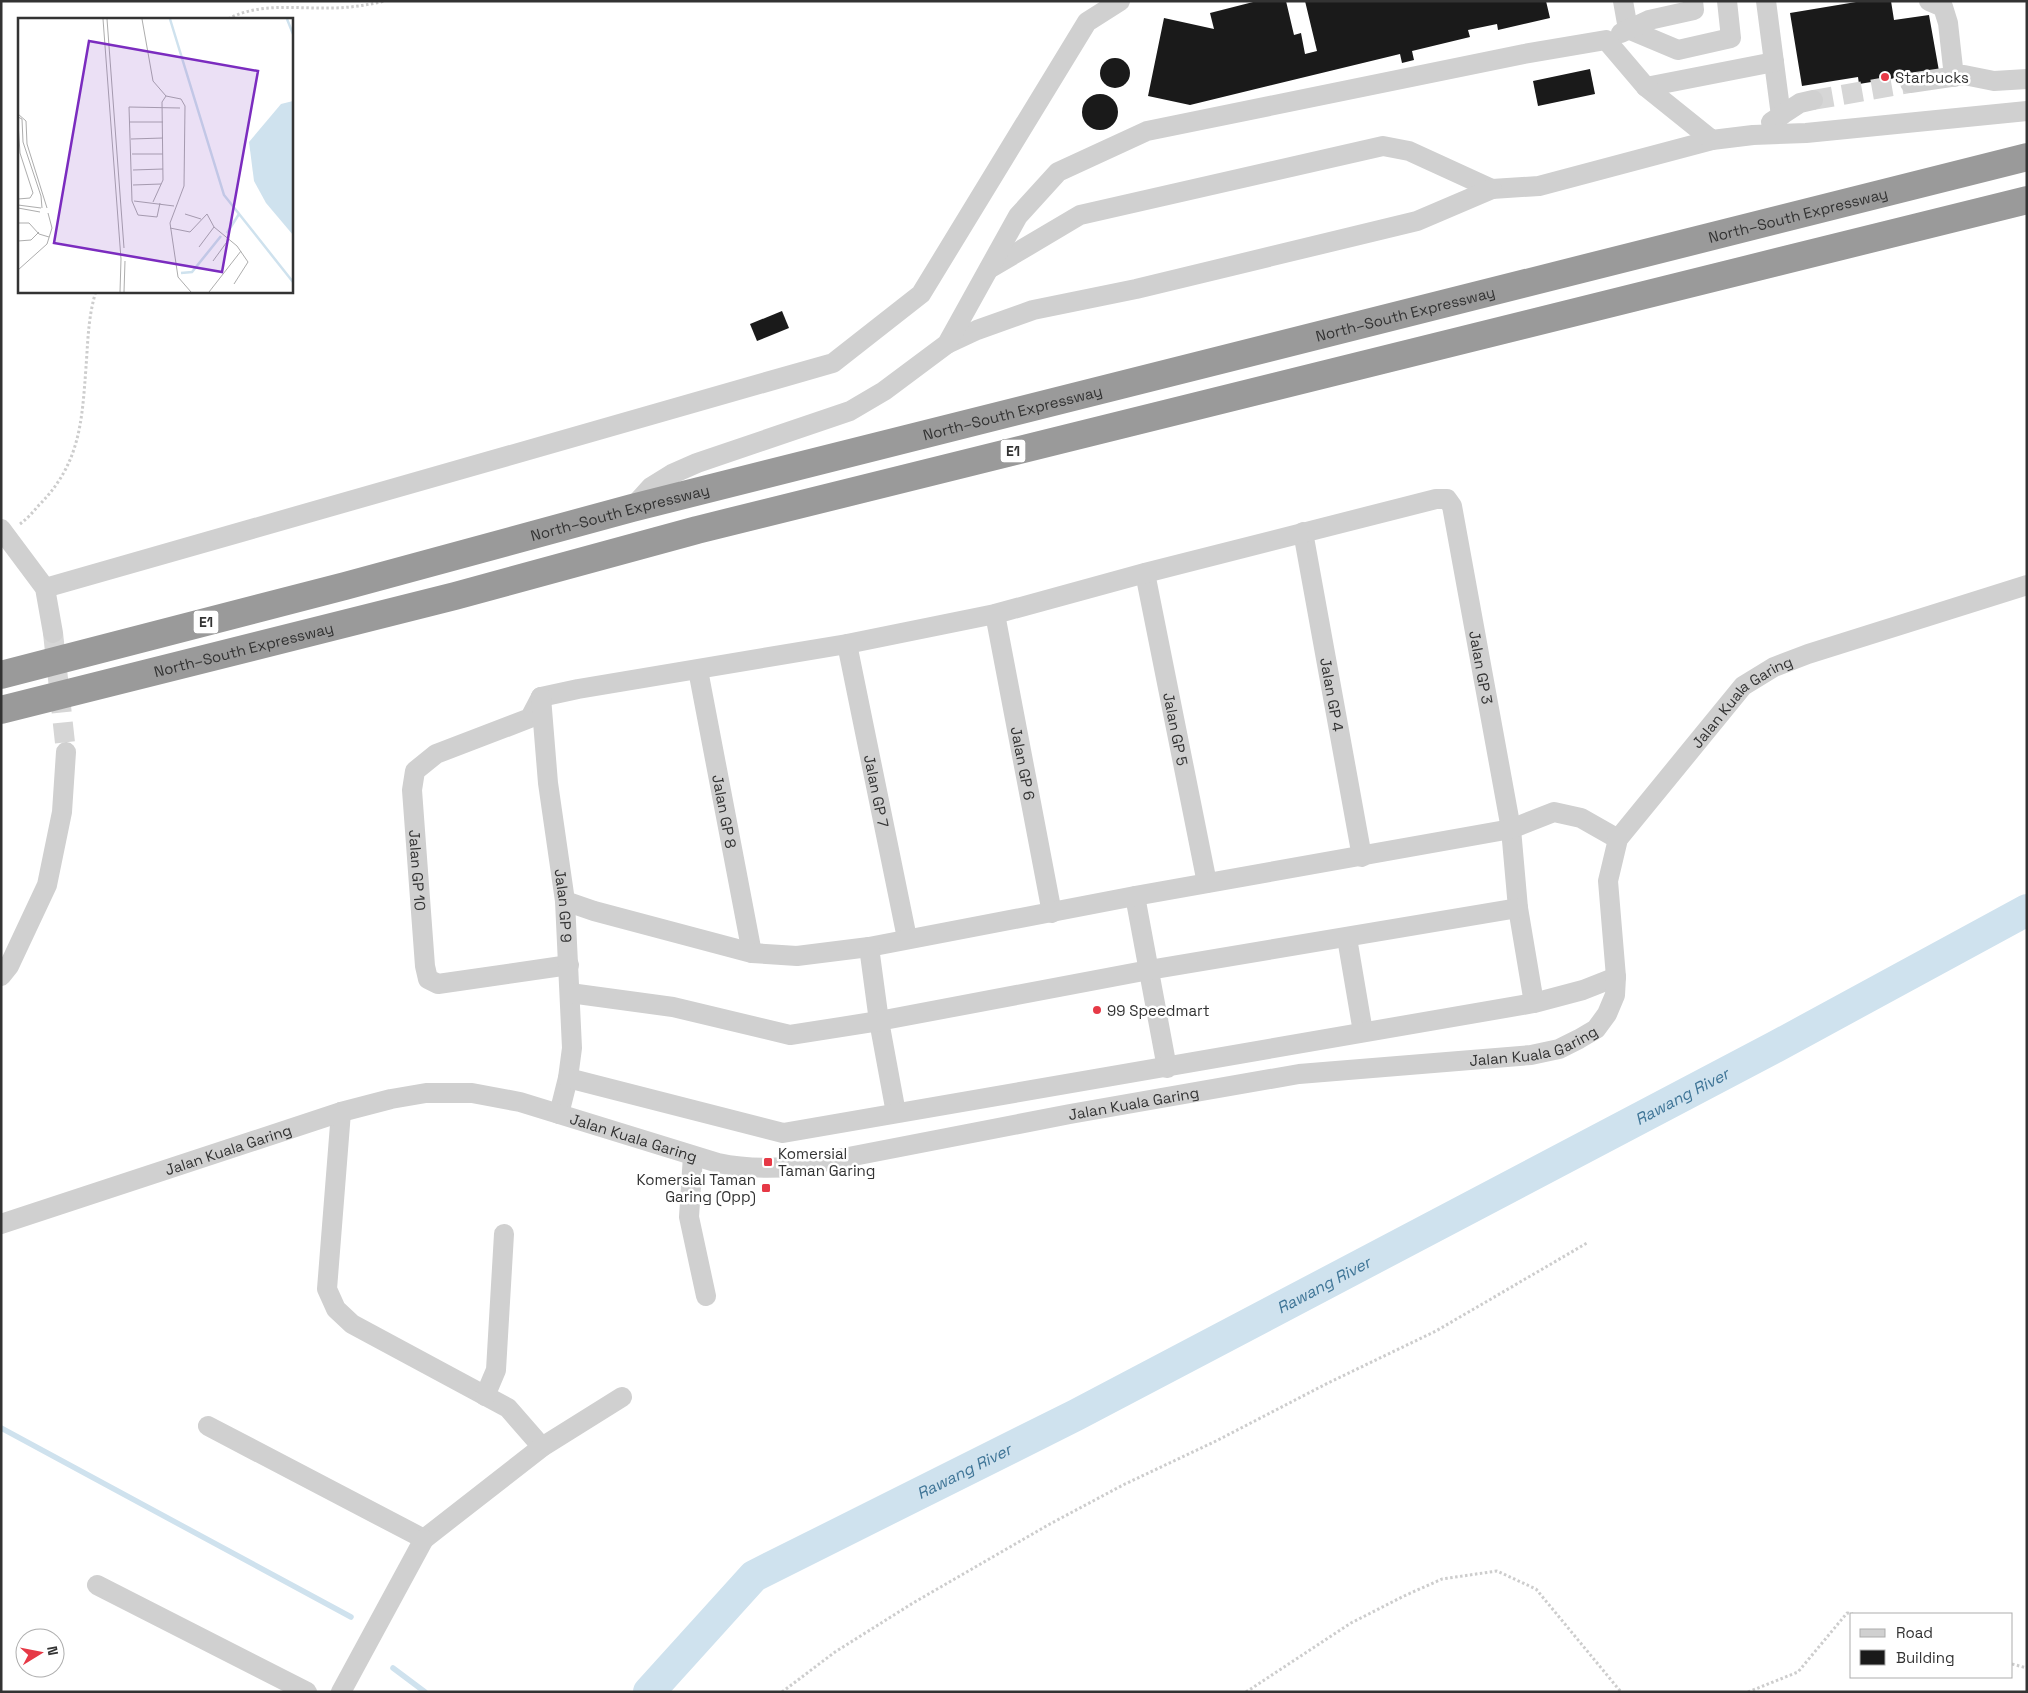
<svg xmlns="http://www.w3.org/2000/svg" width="2028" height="1693" font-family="'Space Grotesk',sans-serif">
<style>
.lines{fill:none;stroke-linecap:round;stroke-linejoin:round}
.stream{stroke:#cfe2ee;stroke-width:5.5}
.river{stroke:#cfe2ee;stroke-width:32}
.building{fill:#1a1a1a}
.minor-tunnel{stroke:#d6d6d6;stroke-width:20;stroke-dasharray:20 10;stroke-linecap:butt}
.path{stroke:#cdcdcd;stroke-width:3;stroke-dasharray:2.5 2.5;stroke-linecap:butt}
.minor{stroke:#d0d0d0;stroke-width:20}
.highway{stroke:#9a9a9a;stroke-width:28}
.poi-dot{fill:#e63946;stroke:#fff;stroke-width:2}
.labels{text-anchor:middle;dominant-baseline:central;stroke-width:5;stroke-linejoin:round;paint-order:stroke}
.shield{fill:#fff;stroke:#707070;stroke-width:1}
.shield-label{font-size:14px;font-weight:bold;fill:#333}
.poi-label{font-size:15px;fill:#333;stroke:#fff;text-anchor:start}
.street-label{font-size:15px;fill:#333;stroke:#fff}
.water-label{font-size:16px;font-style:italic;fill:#3f7597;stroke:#fff}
.inset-river{fill:none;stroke:#cfe2ee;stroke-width:2.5}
.inset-road{fill:none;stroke:#adadad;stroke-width:1}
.view{fill:#7b2cbf;fill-opacity:0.15;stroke:#7b2cbf;stroke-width:2.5}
.inset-edge{fill:none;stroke:#333;stroke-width:2.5}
</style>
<rect width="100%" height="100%" fill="#fff"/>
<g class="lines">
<g class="stream">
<polyline points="1,1428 351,1617"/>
<polyline points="393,1668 425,1692"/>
</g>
<path class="river" id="s1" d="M649,1692L754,1576L1076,1415L1775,1047L2027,910"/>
</g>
<g class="building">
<polygon points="1257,1 1286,1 1294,35 1301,33 1305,54 1317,51 1305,1 1546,1 1550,18 1498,30 1497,24 1468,30 1470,37 1412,51 1414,60 1402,63 1400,54 1190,105 1148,96 1164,18 1214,29 1210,13"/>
<polygon points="1862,1 1891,1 1894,20 1929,15 1939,71 1859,84 1858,77 1802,86 1790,13"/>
<circle cx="1115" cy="73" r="15"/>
<polygon points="1590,69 1595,94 1538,106 1533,81"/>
<circle cx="1100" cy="112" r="18"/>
<polygon points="782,311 789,328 757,341 750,324"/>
</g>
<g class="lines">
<g class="minor-tunnel">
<polyline points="1813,100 1910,83"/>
<polyline points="53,633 66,752"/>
</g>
<g class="path">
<path d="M228,19C260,2 297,9 331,8C350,8 367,5 385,1"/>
<path d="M20,524C27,519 33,512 39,505C80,464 82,422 86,367C88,341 88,317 96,291"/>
<polyline points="2012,1664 2027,1668"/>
<polyline points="782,1692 835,1652 913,1603 1048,1525 1123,1485 1216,1441 1328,1383 1436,1331 1587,1243"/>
<polyline points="1246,1692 1351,1623 1404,1596 1442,1579 1497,1571 1536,1589 1621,1692"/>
<polyline points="1748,1692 1798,1672 1847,1613 1853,1614"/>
</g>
<g class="minor">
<polyline points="1623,1 1628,29"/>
<polyline points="1766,1 1781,116"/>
<polyline points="1929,1 1943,7 1948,23 1954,77"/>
<polyline points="1628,29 1678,50 1731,38 1727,1"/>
<polyline points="1621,33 1649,20 1694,10 1693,1"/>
<polyline points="1910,83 1964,75 1994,81 2027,79"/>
<polyline points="1646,87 1774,62"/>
<polyline points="1771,122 1800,103 1813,100"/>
<polyline points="989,269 1080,215 1383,146 1409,151 1492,189 1539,186 1712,140"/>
<polyline points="947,344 977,330 1033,310 1136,289 1417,221 1492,189"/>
<polyline points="632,508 651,487 672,474 697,463 850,411 884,391 947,344 1018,216 1058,172 1147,131 1524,54 1606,40 1646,87 1712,140 1753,135 1806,133 2027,111"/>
<polyline points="1,529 45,588 53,633"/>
<path id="s2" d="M1303,532L1362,857"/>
<path id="s3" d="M1145,573L1207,883"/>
<polyline points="45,588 833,363 921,294 1087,22 1120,1"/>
<path id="s4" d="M995,614L1052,913"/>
<path id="s5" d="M847,644L907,938"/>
<path id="s6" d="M698,670L752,953"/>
<path id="s7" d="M541,697L578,689L847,644L995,614L1145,573L1436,499H1447L1452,506L1511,829L1518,908L1534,1003"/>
<path id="s8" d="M541,697L530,718L436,754L415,771L412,790L425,966L428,979L438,984L569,965"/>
<path id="s9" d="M541,697L548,783L565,901L572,1048L568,1078L559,1114"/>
<polyline points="1135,896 1167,1068"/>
<polyline points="565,901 594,911 752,953 797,956 869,947 1135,896 1511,829 1554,812 1581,818 1618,839"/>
<polyline points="1347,938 1363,1032"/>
<polyline points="869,947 879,1021 896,1113"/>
<polyline points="1,976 9,966 47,885 62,812 66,752"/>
<polyline points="570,993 673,1007 790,1035 879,1021 1149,970 1518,908"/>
<polyline points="568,1078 783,1133 1534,1003 1583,990 1616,977"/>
<polyline points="341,1112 327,1289 336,1309 352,1324 508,1408 542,1447"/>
<polyline points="693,1156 689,1217 706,1296"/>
<path id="s10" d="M1,1224L341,1112L391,1099L426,1093H472L520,1102L718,1163C746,1169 772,1169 802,1166L1070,1114L1299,1074L1531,1055L1559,1049L1579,1039L1596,1029L1607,1014L1615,995L1616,977L1608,881L1618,839L1743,686L1774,667L1808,654L2027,585"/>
<polyline points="485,1396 496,1370 504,1234"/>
<polyline points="208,1426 424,1539 542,1447 622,1397"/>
<polyline points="97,1585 307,1692"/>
<polyline points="341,1692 424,1539"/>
</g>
<g class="highway">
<path id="s11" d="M1,675L345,586L632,508L2027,157"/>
<path id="s12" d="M1,710L455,596L697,530L2027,200"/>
</g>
</g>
<g class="poi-dot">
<circle cx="1885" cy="77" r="5"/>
<circle cx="1097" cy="1010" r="5"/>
<rect x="763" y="1157" width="10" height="10" rx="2.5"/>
<rect x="761" y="1183" width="10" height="10" rx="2.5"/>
</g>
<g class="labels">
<g class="shield">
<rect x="1000.5" y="439.5" width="25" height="23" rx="4"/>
<rect x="193.5" y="610.5" width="25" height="23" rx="4"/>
</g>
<g class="shield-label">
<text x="1013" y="451">E1</text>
<text x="206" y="622">E1</text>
</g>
<g class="poi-label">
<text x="1895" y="77">Starbucks</text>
<text x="1107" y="1010">99 Speedmart</text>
<text x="778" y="1153">Komersial<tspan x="778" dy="17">Taman Garing</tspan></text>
<text x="756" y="1179" text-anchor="end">Komersial Taman<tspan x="756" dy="17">Garing (Opp)</tspan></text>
</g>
<g class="street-label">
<text stroke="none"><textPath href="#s11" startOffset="1855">North–South Expressway</textPath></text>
<text stroke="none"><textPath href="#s11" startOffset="1450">North–South Expressway</textPath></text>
<text stroke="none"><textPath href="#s11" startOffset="1045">North–South Expressway</textPath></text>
<text stroke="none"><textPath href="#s11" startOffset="640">North–South Expressway</textPath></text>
<text stroke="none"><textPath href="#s12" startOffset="250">North–South Expressway</textPath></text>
<text stroke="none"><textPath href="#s7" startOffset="1101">Jalan GP 3</textPath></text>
<text stroke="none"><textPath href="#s2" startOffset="165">Jalan GP 4</textPath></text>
<text stroke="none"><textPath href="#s10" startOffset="2024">Jalan Kuala Garing</textPath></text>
<text stroke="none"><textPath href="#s3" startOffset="159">Jalan GP 5</textPath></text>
<text stroke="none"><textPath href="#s4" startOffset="152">Jalan GP 6</textPath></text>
<text stroke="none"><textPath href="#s5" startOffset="150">Jalan GP 7</textPath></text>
<text stroke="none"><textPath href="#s6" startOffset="144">Jalan GP 8</textPath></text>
<text stroke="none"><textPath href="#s8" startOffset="251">Jalan GP 10</textPath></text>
<text stroke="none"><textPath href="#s9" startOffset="210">Jalan GP 9</textPath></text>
<text stroke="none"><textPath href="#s10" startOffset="1574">Jalan Kuala Garing</textPath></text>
<text stroke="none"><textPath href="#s10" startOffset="1169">Jalan Kuala Garing</textPath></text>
<text stroke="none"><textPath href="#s10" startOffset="659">Jalan Kuala Garing</textPath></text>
<text stroke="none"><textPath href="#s10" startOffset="239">Jalan Kuala Garing</textPath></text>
</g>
<g class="water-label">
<text stroke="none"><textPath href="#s1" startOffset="1201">Rawang River</textPath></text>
<text stroke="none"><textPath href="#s1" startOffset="796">Rawang River</textPath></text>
<text stroke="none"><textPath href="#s1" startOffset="391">Rawang River</textPath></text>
</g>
</g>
<g transform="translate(18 18)">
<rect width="275" height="275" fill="#fff"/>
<path d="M275,83V217L248,185L236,163L231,124L263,86Z" fill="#cfe2ee"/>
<path class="inset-river" d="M152,1L206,177L275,264M269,1L275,16M209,215L221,196M163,255L174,254L203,218"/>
<path class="inset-road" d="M85,1L103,241L102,274M89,1L106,230M124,1L135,63L148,78L163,81L167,88L166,168L152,205L160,259L173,274M0,96L8,103L9,126L29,190M0,99L4,101L5,124L23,178L24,190M112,104H145M0,105L2,135L15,175L12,180L0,181M113,121L145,120M114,136H145M115,152L145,151M115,167L143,166M116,183L156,188M135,184L145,162L144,84L148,78M142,185L139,199L120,197L114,183L111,89L162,90M0,187L23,190M0,190L22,194M167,196L183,201M0,205H11L21,216L31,219M196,209L219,228L230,244L216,266M152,210L172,214L189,196L196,209L181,229M0,223L13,222L21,214M195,243L211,221M0,252L29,226L34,210L30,195M106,274L107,243M191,274L223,233"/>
<path class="view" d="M71,23L240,53L204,254L36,225Z"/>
<rect width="275" height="275" class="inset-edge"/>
</g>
<rect width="2028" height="1693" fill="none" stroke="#333333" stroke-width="5"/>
<rect x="1850" y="1613" width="162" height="65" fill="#ffffff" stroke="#adadad"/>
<rect x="1860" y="1629" width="25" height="8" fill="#d0d0d0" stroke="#adadad"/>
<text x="1896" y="1638" font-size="15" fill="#333333">Road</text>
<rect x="1860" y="1650" width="25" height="15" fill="#1a1a1a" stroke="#adadad"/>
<text x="1896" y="1663" font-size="15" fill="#333333">Building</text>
<g transform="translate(40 1653) rotate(80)"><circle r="24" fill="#ffffff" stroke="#adadad"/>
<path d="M0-4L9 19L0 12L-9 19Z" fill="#e63946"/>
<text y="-8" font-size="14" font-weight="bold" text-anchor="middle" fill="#333333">N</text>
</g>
</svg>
